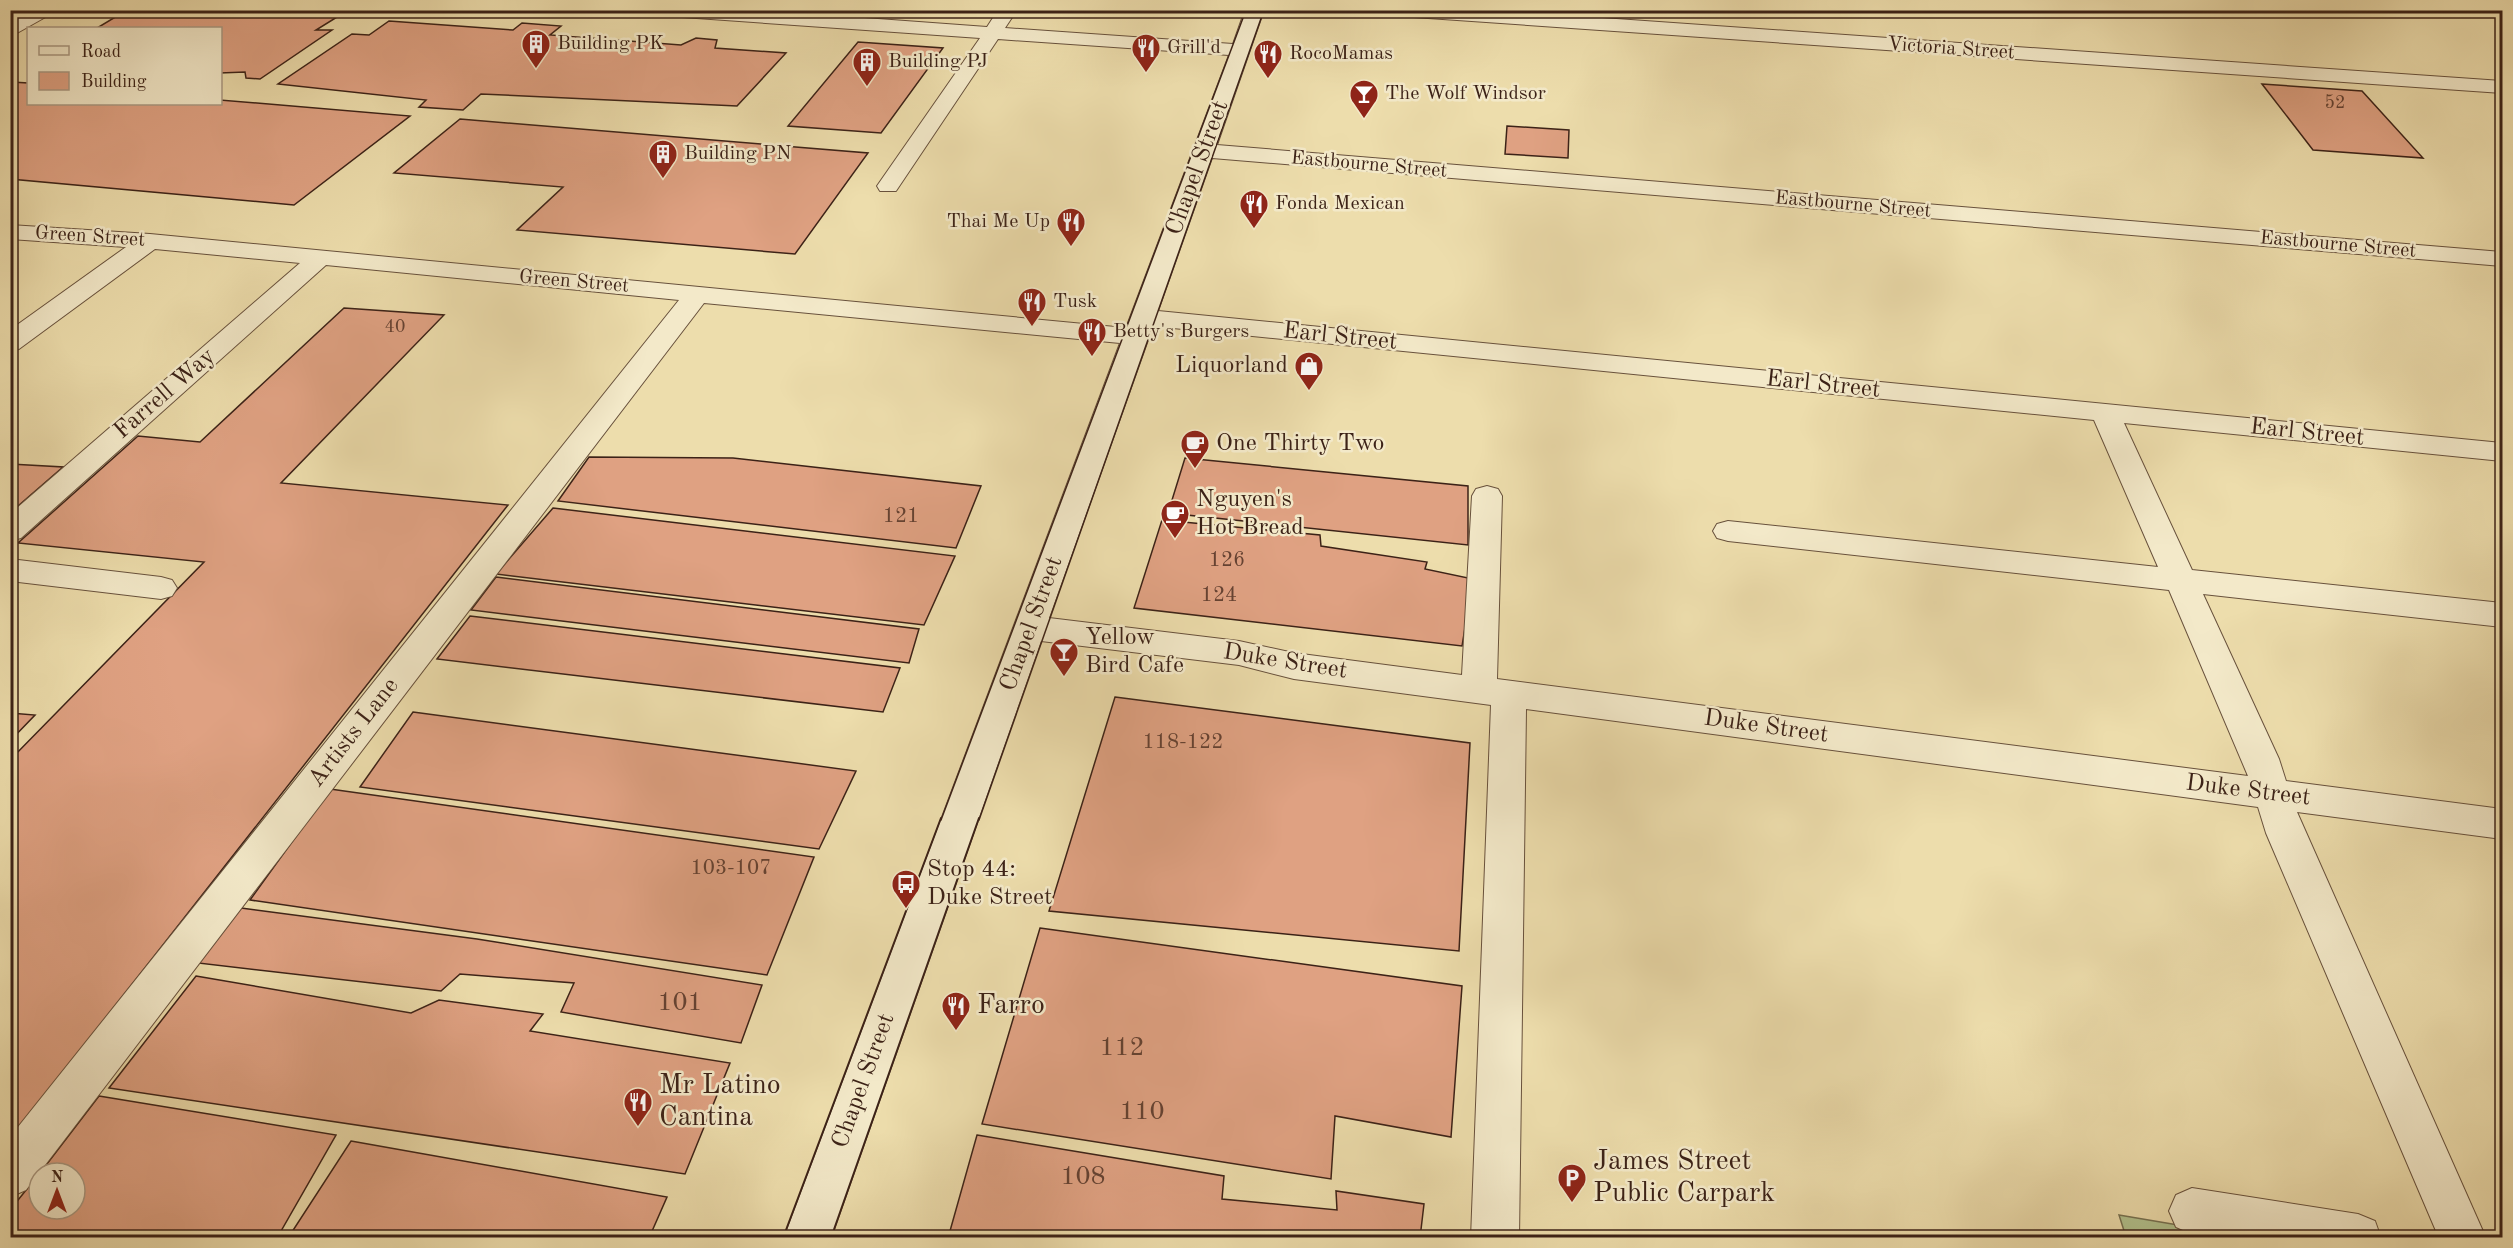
<svg xmlns="http://www.w3.org/2000/svg" width="2513" height="1248" font-family="'Old Standard TT',serif">
<style>
.green{fill:#b2c28e;stroke:#777252;stroke-width:1.5}
.building{fill:#dfa182;stroke:#3c2217;stroke-width:1.5}
.lines{fill:none;stroke-linecap:round;stroke-linejoin:round}
.minor-casing{stroke:#68513c;stroke-width:2}
.minor{fill:#f3e9c9;fill-rule:evenodd}
.tram-far1{stroke:#3c2217;stroke-width:1.5}
.tram{stroke:#3c2217;stroke-width:2}
.labels{text-anchor:middle;dominant-baseline:central;stroke-width:5;stroke-linejoin:round;paint-order:stroke}
.far-number-label{font-size:18px;fill:#654232}
.far-poi-label{font-size:20px;fill:#3c2217;stroke:#f3e9c9;text-anchor:start}
.far-street-label{font-size:20px;fill:#3c2217;stroke:#f3e9c9}
.number-label{font-size:21px;fill:#654232}
.street-label{font-size:24px;fill:#3c2217;stroke:#f3e9c9}
.poi-label{font-size:24px;fill:#3c2217;stroke:#f3e9c9;text-anchor:start}
.near-number-label{font-size:26px;fill:#654232}
.near-poi-label{font-size:28px;fill:#3c2217;stroke:#f3e9c9;text-anchor:start}
</style>
<rect width="100%" height="100%" fill="#edddac"/>
<filter id="stains"><feTurbulence type="fractalNoise" baseFrequency=".00333" numOctaves="4"/><feColorMatrix values="0 0 0 0 .2 0 0 0 0 .09 0 0 0 0 .02 0 0 0 .5 -.17"/></filter>
<radialGradient id="worn" r=".72"><stop offset=".6" stop-color="#630" stop-opacity="0"/><stop offset="1" stop-color="#630" stop-opacity=".3"/></radialGradient>
<polygon class="green" points="2119,1215 2249,1237 2126,1237"/>
<g class="building">
<polygon points="127,10 305,10 342,14 316,30 332,30 260,79 246,78 245,72 220,73 220,28 97,28"/>
<polygon points="389,21 513,30 522,23 561,26 550,35 681,45 696,38 717,40 715,48 786,53 737,106 481,94 463,110 419,107 426,100 278,84 352,34 369,35"/>
<polygon points="858,42 943,48 881,133 788,126"/>
<polygon points="11,82 28,83 28,104 220,104 220,100 410,116 294,205 10,179"/>
<polygon points="2262,84 2362,91 2423,158 2313,150"/>
<polygon points="460,119 868,153 795,254 517,230 563,187 394,173"/>
<polygon points="1507,126 1569,130 1568,158 1505,154"/>
<polygon points="344,308 444,315 281,483 508,505 10,1140 10,760 204,562 18,543 138,436 200,442"/>
<polygon points="589,457 733,458 981,486 956,548 558,501"/>
<polygon points="1185,458 1468,486 1468,545 1168,513"/>
<polygon points="10,464 63,467 10,513"/>
<polygon points="553,508 955,556 924,625 496,574"/>
<polygon points="1162,520 1320,535 1321,546 1427,562 1425,569 1473,579 1462,646 1134,608"/>
<polygon points="496,577 919,629 909,663 471,610"/>
<polygon points="470,616 900,668 883,712 437,659"/>
<polygon points="1115,697 1470,743 1459,951 1049,911"/>
<polygon points="413,712 856,771 819,849 360,787"/>
<polygon points="10,713 35,715 10,741"/>
<polygon points="330,789 814,857 767,975 250,900"/>
<polygon points="241,908 477,939 762,985 741,1043 561,1012 574,983 460,974 441,991 198,963"/>
<polygon points="1040,928 1462,986 1451,1137 1335,1116 1331,1179 982,1124"/>
<polygon points="196,976 411,1013 439,1000 543,1014 530,1031 730,1063 685,1174 109,1088"/>
<polygon points="99,1096 336,1135 277,1238 10,1238 10,1210 39,1174 39,1209 75,1209 75,1173 40,1173"/>
<polygon points="977,1135 1224,1176 1222,1199 1337,1210 1336,1191 1424,1204 1420,1238 948,1238"/>
<polygon points="351,1141 667,1197 649,1238 288,1238"/>
</g>
<g class="lines">
<g class="minor-casing">
<g id="minor">
<polygon points="34,10 58,10 10,37 10,23"/>
<path d="M659,10H756L987,27L998,10H1017L1005,28L1233,44L1245,10H1264L1217,145L2502,252V266L1212,158L1158,311L2502,443V461L2124,423L2192,570L2502,603V627L2203,594L2279,759L2286,781L2502,809V839L2297,812L2486,1238H2439L2266,833L2258,807L1526,709L1519,1238H1471L1491,705L1294,679L1239,665L1041,641L831,1238H784L1120,343L704,303L26,1190L10,1197V1137L679,300L326,265L21,538L10,541V514L300,263L155,249L19,349L10,351V330L126,247L10,239V225L150,234L1126,328L1229,55L998,39L896,191H880L877,186L980,38L668,16ZM1153,326L2094,420L2158,567L1728,521L1717,524L1713,531L1717,538L1728,541L2169,590L2248,776L1497,679L1502,496L1498,489L1487,486L1476,489L1472,496L1462,675L1294,653L1239,641L1049,618Z"/>
<polygon points="1390,10 1487,10 2502,81 2502,93 1399,16"/>
<polygon points="10,559 161,577 172,580 177,588 172,596 161,599 10,581"/>
<polygon points="2192,1188 2358,1214 2375,1221 2381,1238 2211,1238 2192,1234 2176,1227 2169,1211 2176,1195"/>
</g>
</g>
<use href="#minor" class="minor"/>
<g class="tram-far1">
<polyline points="941,820 1246,10"/>
<polyline points="979,820 1264,10"/>
</g>
<g class="tram">
<polyline points="783,1238 941,818"/>
<polyline points="831,1238 979,818"/>
</g>
</g>
<defs>
<g id="building-pin" transform="scale(1.5)"><path d="M0 17L-7.5 6A9.5 9.5 0 1 1 7.5 6Z" fill="#8f2418" stroke="#f3e9c9"/><path d="M-4-6H4V6H1V3H-1V6H-4ZM-2.5-4.3h1.7v1.8h-1.7ZM.8-4.3h1.7v1.8H.8ZM-2.5-1h1.7V.8h-1.7ZM.8-1h1.7V.8H.8Z" fill="#fff"/></g>
<g id="restaurant-pin" transform="scale(1.5)"><path d="M0 17L-7.5 6A9.5 9.5 0 1 1 7.5 6Z" fill="#8f2418" stroke="#f3e9c9"/><path d="M-5-6h1v4h1v-4h1v4h1v-4h1v5L-1.5 .5V6h-2V.5L-5-1ZM5-6V6H3V1.5H1.5Q1.5-4 5-6Z" fill="#fff"/></g>
<g id="bar-pin" transform="scale(1.5)"><path d="M0 17L-7.5 6A9.5 9.5 0 1 1 7.5 6Z" fill="#8f2418" stroke="#f3e9c9"/><path d="M-6-5H6L.8 .8V4.5H3.5V6h-7V4.5H-.8V.8Z" fill="#fff"/></g>
<g id="shop-pin" transform="scale(1.5)"><path d="M0 17L-7.5 6A9.5 9.5 0 1 1 7.5 6Z" fill="#8f2418" stroke="#f3e9c9"/><path d="M-5-2.5h2.3a2.7 3.5 0 0 1 5.4 0H5L5.5 6h-11ZM-1.5-2.5h3a1.5 2.3 0 0 0-3 0Z" fill="#fff"/></g>
<g id="cafe-pin" transform="scale(1.5)"><path d="M0 17L-7.5 6A9.5 9.5 0 1 1 7.5 6Z" fill="#8f2418" stroke="#f3e9c9"/><path d="M-5.5-4.5H6V0H3Q3 3.5 0 3.5H-2.5Q-5.5 3.5-5.5 0ZM3-3.2v2h1.7v-2ZM-6 4.5H4V6H-6Z" fill="#fff"/></g>
<g id="bus-pin" transform="scale(1.5)"><path d="M0 17L-7.5 6A9.5 9.5 0 1 1 7.5 6Z" fill="#8f2418" stroke="#f3e9c9"/><path d="M-5-6H5V4H4V6H2V4H-2V6H-4V4H-5ZM-3.5-4V0h7V-4ZM-3.5 1.2v1.5H-2V1.2ZM2 1.2v1.5H3.5V1.2Z" fill="#fff"/></g>
<g id="parking-pin" transform="scale(1.5)"><path d="M0 17L-7.5 6A9.5 9.5 0 1 1 7.5 6Z" fill="#8f2418" stroke="#f3e9c9"/><path d="M-3.5-5.5H1a3.5 3.5 0 0 1 0 7H-1V5.5H-3.5ZM-1-3.4V-.6H.8a1.4 1.4 0 0 0 0-2.8Z" fill="#fff"/></g>
</defs>
<g fill-rule="evenodd">
<use href="#building-pin" x="536" y="44"/>
<use href="#restaurant-pin" x="1146" y="48"/>
<use href="#restaurant-pin" x="1268" y="54"/>
<use href="#building-pin" x="867" y="62"/>
<use href="#bar-pin" x="1364" y="94"/>
<use href="#building-pin" x="663" y="154"/>
<use href="#restaurant-pin" x="1254" y="204"/>
<use href="#restaurant-pin" x="1071" y="222"/>
<use href="#restaurant-pin" x="1032" y="302"/>
<use href="#restaurant-pin" x="1092" y="332"/>
<use href="#shop-pin" x="1309" y="366"/>
<use href="#cafe-pin" x="1195" y="444"/>
<use href="#cafe-pin" x="1175" y="514"/>
<use href="#bar-pin" x="1064" y="652"/>
<use href="#bus-pin" x="906" y="884"/>
<use href="#restaurant-pin" x="956" y="1006"/>
<use href="#restaurant-pin" x="638" y="1102"/>
<use href="#parking-pin" x="1572" y="1178"/>
</g>
<g class="labels">
<g class="far-number-label">
<text x="2335" y="103">52</text>
<text x="395" y="327">40</text>
</g>
<g class="far-poi-label">
<text x="557" y="44">Building PK</text>
<text x="1167" y="48">Grill'd</text>
<text x="1289" y="54">RocoMamas</text>
<text x="888" y="62">Building PJ</text>
<text x="1385" y="94">The Wolf Windsor</text>
<text x="684" y="154">Building PN</text>
<text x="1275" y="204">Fonda Mexican</text>
<text x="1050" y="222" text-anchor="end">Thai Me Up</text>
<text x="1053" y="302">Tusk</text>
<text x="1113" y="332">Betty's Burgers</text>
</g>
<g class="far-street-label">
<text transform="translate(1951 49) rotate(4)">Victoria Street</text>
<text transform="translate(1369 165) rotate(5)">Eastbourne Street</text>
<text transform="translate(1853 205) rotate(5)">Eastbourne Street</text>
<text transform="translate(90 237) rotate(4)">Green Street</text>
<text transform="translate(2338 245) rotate(5)">Eastbourne Street</text>
<text transform="translate(574 282) rotate(5)">Green Street</text>
</g>
<g class="number-label">
<text x="901" y="516">121</text>
<text x="1227" y="560">126</text>
<text x="1219" y="595">124</text>
<text x="1183" y="742">118-122</text>
<text x="731" y="868">103-107</text>
</g>
<g class="street-label">
<text transform="translate(1198 168) rotate(-70)">Chapel Street</text>
<text transform="translate(1340 337) rotate(6)">Earl Street</text>
<text transform="translate(1823 385) rotate(6)">Earl Street</text>
<text transform="translate(165 394) rotate(-41)">Farrell Way</text>
<text transform="translate(2307 433) rotate(6)">Earl Street</text>
<text transform="translate(1032 624) rotate(-70)">Chapel Street</text>
<text transform="translate(1285 662) rotate(9)">Duke Street</text>
<text transform="translate(1766 727) rotate(8)">Duke Street</text>
<text transform="translate(354 733) rotate(-52)">Artists Lane</text>
<text transform="translate(2248 791) rotate(7)">Duke Street</text>
<text transform="translate(864 1081) rotate(-70)">Chapel Street</text>
</g>
<g class="poi-label">
<text x="1288" y="366" text-anchor="end">Liquorland</text>
<text x="1216" y="444">One Thirty Two</text>
<text x="1196" y="500">Nguyen's<tspan x="1196" dy="28">Hot Bread</tspan></text>
<text x="1085" y="638">Yellow<tspan x="1085" dy="28">Bird Cafe</tspan></text>
<text x="927" y="870">Stop 44:<tspan x="927" dy="28">Duke Street</tspan></text>
</g>
<g class="near-number-label">
<text x="680" y="1003">101</text>
<text x="1122" y="1048">112</text>
<text x="1142" y="1112">110</text>
<text x="1083" y="1177">108</text>
</g>
<g class="near-poi-label">
<text x="977" y="1006">Farro</text>
<text x="659" y="1086">Mr Latino<tspan x="659" dy="32">Cantina</tspan></text>
<text x="1593" y="1162">James Street<tspan x="1593" dy="32">Public Carpark</tspan></text>
</g>
</g>
<rect width="2513" height="1248" fill="none" stroke="#edddac" stroke-width="36"/>
<rect x="12" y="12" width="2489" height="1224" fill="none" stroke="#3c2217" stroke-width="3"/>
<rect x="18" y="18" width="2477" height="1212" fill="none" stroke="#3c2217" stroke-width="1.5"/>
<rect x="27" y="27" width="195" height="78" fill="#f3e9c9" stroke="#aa9982" stroke-width="1.5"/>
<rect x="39" y="46" width="30" height="9" fill="#f3e9c9" stroke="#aa9982" stroke-width="1.5"/>
<text x="81" y="57" font-size="18" fill="#3c2217">Road</text>
<rect x="39" y="72" width="30" height="18" fill="#dfa182" stroke="#aa9982" stroke-width="1.5"/>
<text x="81" y="87" font-size="18" fill="#3c2217">Building</text>
<g transform="translate(57 1191)"><circle r="28" fill="#f3e9c9" stroke="#aa9982" stroke-width="1.5"/>
<path d="M0-4.5L10 22L0 15L-10 22Z" fill="#8f2418"/>
<text y="-9" font-size="16" font-weight="bold" text-anchor="middle" fill="#3c2217">N</text>
</g>
<rect width="100%" height="100%" filter="url(#stains)"/>
<rect width="100%" height="100%" fill="url(#worn)"/>
</svg>
